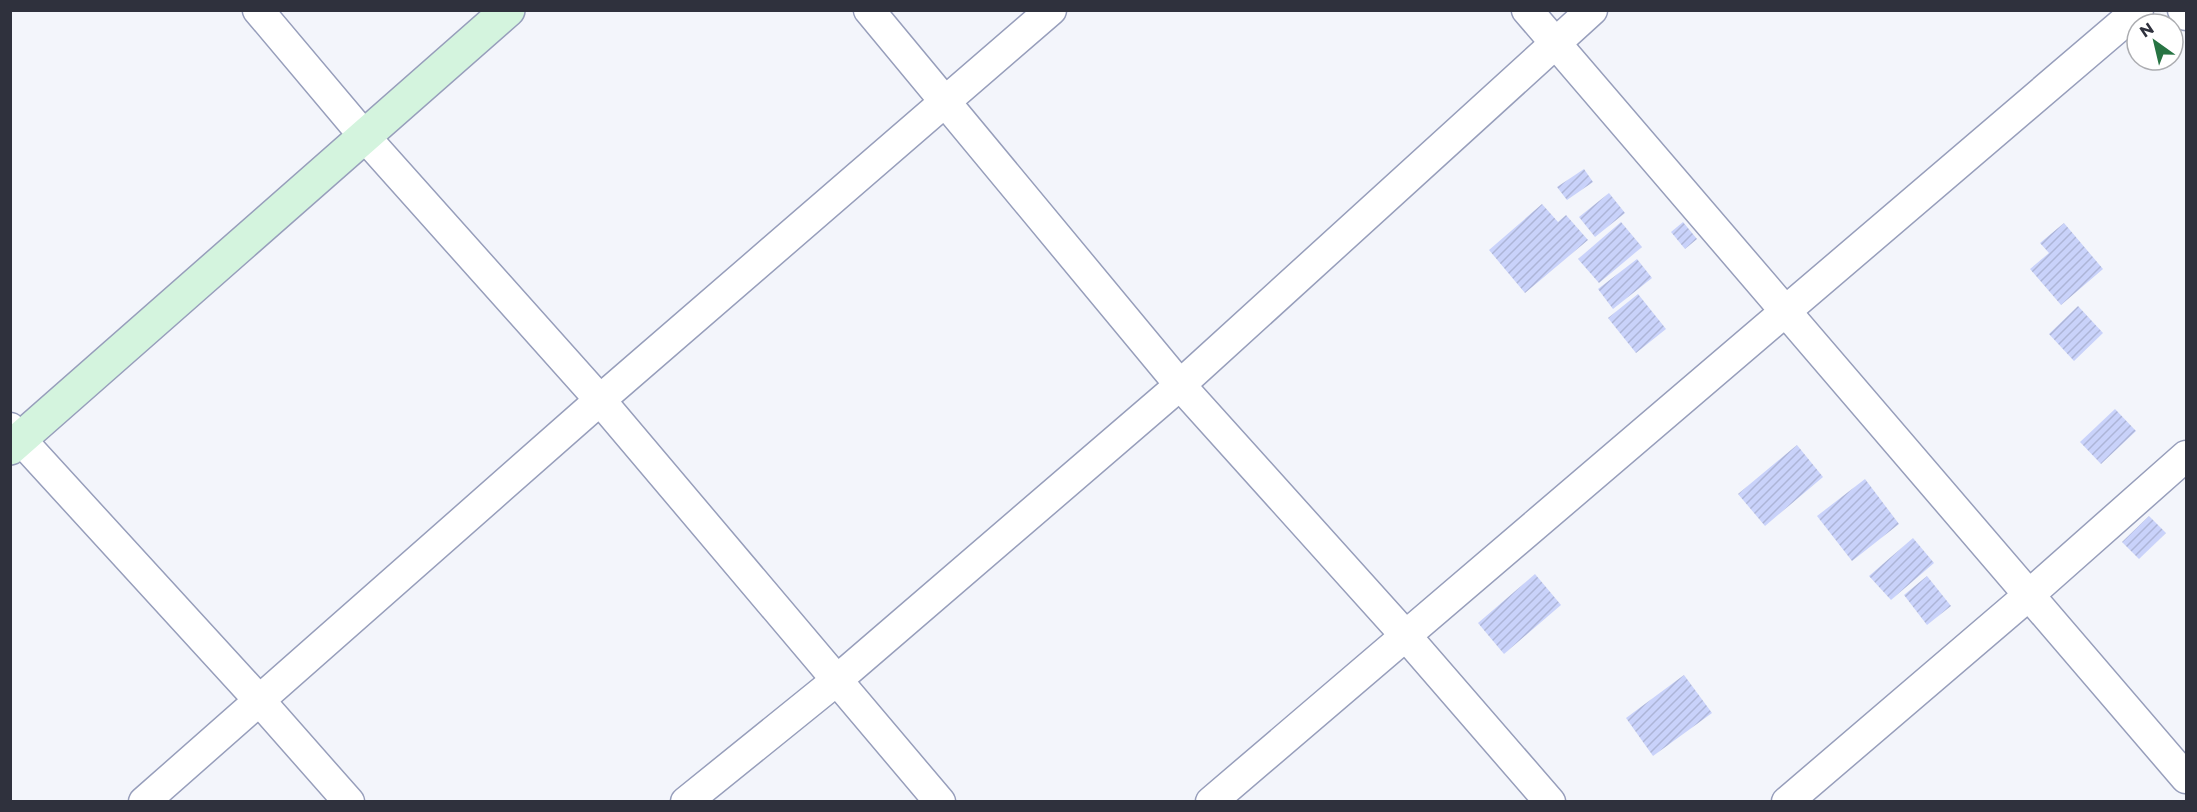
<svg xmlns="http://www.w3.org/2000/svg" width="2197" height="812" font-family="Montserrat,sans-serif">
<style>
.building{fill:url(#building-hatch)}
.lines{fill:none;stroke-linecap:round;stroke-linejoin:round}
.street-casing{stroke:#979ebb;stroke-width:33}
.secondary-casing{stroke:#979ebb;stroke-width:36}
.street{stroke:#fff;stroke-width:30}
.secondary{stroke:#d4f4de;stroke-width:33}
</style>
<defs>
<pattern id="building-hatch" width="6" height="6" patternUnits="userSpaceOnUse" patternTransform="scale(1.5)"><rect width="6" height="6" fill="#c9d2fa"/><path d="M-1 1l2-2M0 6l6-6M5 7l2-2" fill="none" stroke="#adb5d7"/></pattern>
</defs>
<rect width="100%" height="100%" fill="#f3f5fb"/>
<g class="building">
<polygon points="1584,169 1593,182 1567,200 1557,187"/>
<polygon points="1609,193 1625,213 1595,237 1579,217"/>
<polygon points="1542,204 1558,222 1566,215 1588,240 1525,293 1489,250"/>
<polygon points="1621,222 1642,247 1599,283 1578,259"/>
<polygon points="1683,222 1697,239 1685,249 1671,232"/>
<polygon points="2064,223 2103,269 2061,305 2030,269 2049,253 2040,243"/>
<polygon points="1637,259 1652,278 1613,309 1598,289"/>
<polygon points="1638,294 1666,329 1636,353 1608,318"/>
<polygon points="2078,306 2103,333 2074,361 2049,334"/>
<polygon points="2115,409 2136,431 2101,464 2080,442"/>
<polygon points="1797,445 1823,477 1765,526 1738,494"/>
<polygon points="1865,479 1899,524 1852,561 1817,516"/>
<polygon points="2149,516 2166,533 2139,559 2122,542"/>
<polygon points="1913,538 1934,563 1891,600 1869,576"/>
<polygon points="1535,574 1561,605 1504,654 1478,623"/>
<polygon points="1927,576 1951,606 1927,625 1904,595"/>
<polygon points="1684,675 1712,713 1653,756 1626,718"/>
</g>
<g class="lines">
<g class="street-casing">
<g id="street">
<polyline points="258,10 365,137 600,400 940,802"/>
<polyline points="869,10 1180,385 1406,636 1550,802"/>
<polyline points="1527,10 2186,778"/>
<polyline points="2183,10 2186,15"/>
<polyline points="10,428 259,700 349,802"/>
<polyline points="144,802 600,400 1051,10"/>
<polyline points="686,802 837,680 1180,385 1592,10"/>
<polyline points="1211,802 2138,10"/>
<polyline points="1787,802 2029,595 2186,456"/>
</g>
</g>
<g class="secondary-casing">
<polyline id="secondary" points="10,448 508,10"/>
</g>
<use href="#street" class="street"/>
<use href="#secondary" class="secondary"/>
</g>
<rect width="2197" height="812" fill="none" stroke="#2f313d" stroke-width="24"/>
<g transform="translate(2155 42) rotate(326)"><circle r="28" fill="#ffffff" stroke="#acadb1" stroke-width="1.5"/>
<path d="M0-4.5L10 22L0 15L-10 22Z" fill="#277443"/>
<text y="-9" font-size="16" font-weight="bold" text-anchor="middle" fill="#2f313d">N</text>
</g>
</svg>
